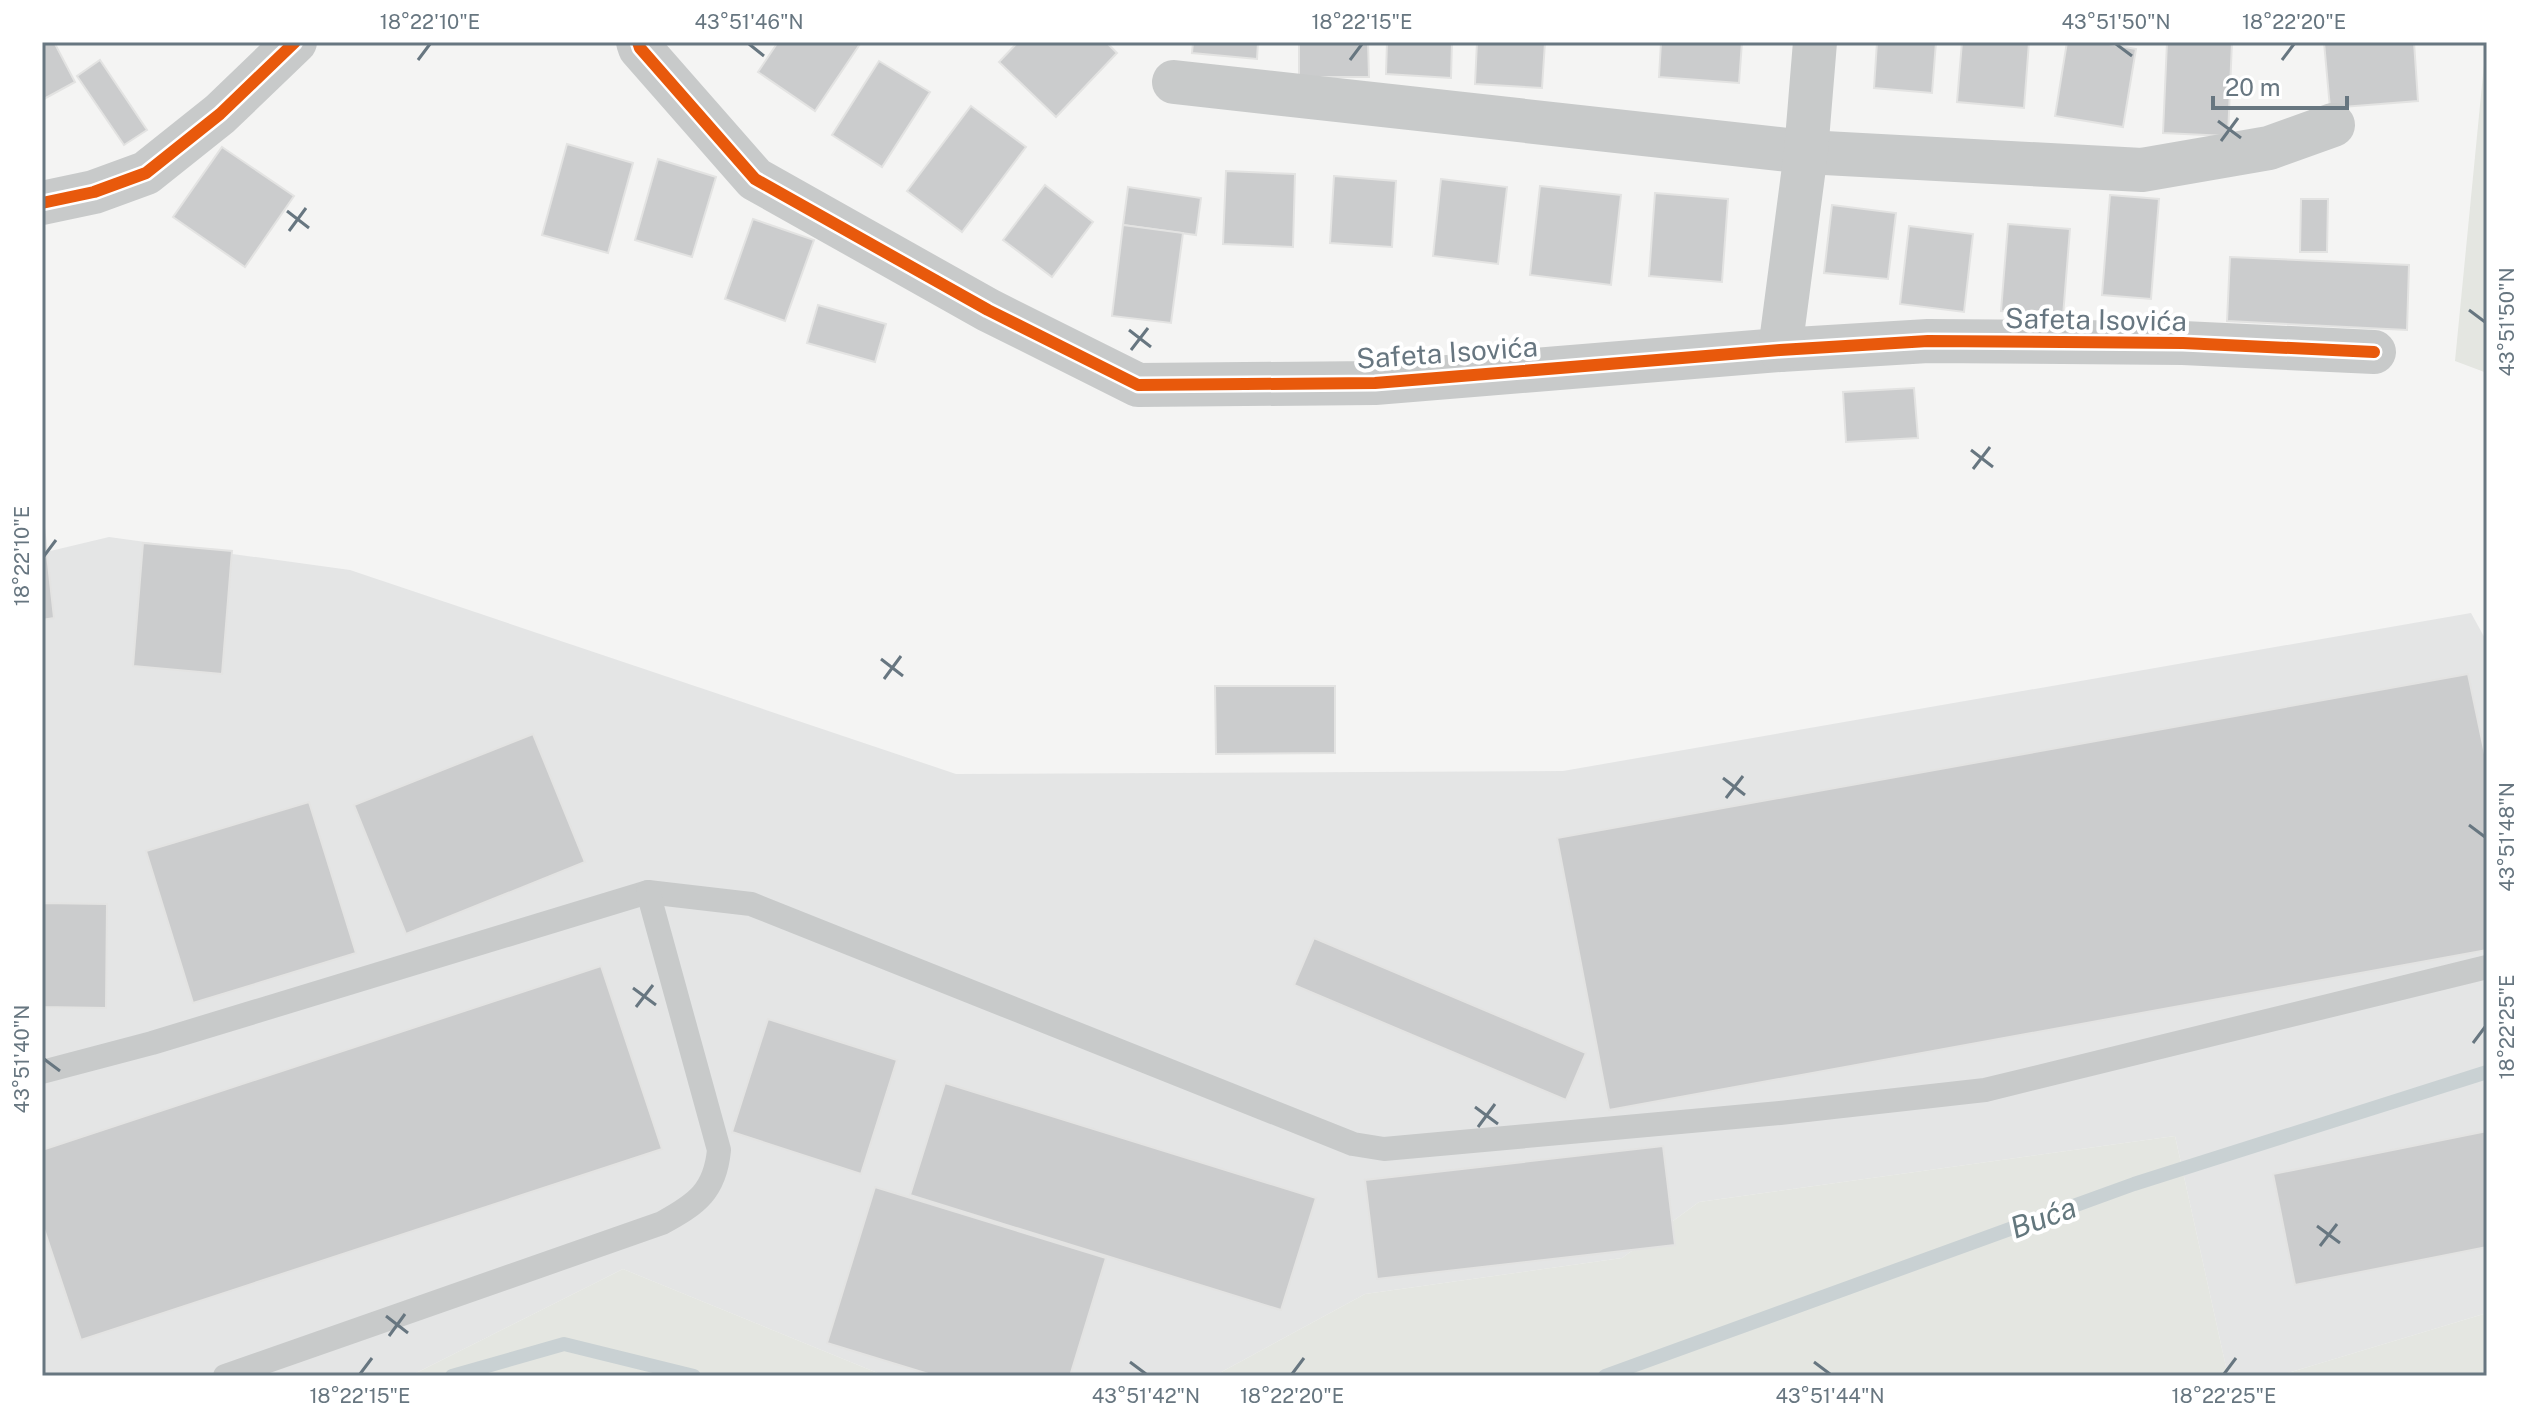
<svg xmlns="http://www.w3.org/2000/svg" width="2529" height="1418" font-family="'Public Sans',sans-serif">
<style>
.built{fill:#e4e5e5}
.green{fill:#e4e6e1}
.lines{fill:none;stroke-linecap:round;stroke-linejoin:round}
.stream{stroke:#c9d1d3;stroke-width:14}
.building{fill:#cbcccd;stroke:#e3e3e2;stroke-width:2}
.service{stroke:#c8caca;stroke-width:24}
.minor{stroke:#c8caca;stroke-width:44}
.cycleway-casing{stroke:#fff;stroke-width:17}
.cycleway{stroke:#e8590c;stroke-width:12}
.ticks{fill:none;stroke:#677680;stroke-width:3}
.labels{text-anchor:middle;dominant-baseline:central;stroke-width:8;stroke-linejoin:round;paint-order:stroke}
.street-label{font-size:28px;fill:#677680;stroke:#fff}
.water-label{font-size:30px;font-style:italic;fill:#63777d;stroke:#fff}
.neatline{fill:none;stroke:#677680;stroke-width:3}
.ticks-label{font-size:20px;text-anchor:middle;fill:#677680}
</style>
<rect width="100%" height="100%" fill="#f4f4f3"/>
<polygon class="built" points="109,537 350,570 956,774 1563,771 2471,613 2487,642 2487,1313 2278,1376 2228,1376 2175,1136 1699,1202 1622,1258 1365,1294 1214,1376 885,1376 623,1269 410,1376 42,1376 42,553"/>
<g class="green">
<polygon points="2486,44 2487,44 2487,373 2455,361"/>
<polygon points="2175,1136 2228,1376 1214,1376 1365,1294 1622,1258 1699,1202"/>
<polygon points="623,1269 885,1376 410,1376"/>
<polygon points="2487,1313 2487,1376 2278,1376"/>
</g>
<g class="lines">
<g class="stream">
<polyline points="452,1376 564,1344 694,1376"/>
<polyline points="1605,1376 2134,1184 2487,1072"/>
</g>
</g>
<g class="building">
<polygon points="42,42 54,42 75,82 42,100"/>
<polygon points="778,42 857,42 860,44 815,111 758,72"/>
<polygon points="1018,42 1106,42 1117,53 1056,117 999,62"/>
<polygon points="1193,42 1258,42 1257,59 1192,53"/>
<polygon points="1299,42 1368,42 1369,77 1299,77"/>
<polygon points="1387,42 1452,42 1451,78 1386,74"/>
<polygon points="1477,42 1545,42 1542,88 1475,84"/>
<polygon points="1661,42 1742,42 1739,83 1659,77"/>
<polygon points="1877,42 1936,42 1932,93 1874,88"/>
<polygon points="1962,42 2029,42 2024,108 1957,102"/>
<polygon points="2067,42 2098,42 2136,49 2123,127 2055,116"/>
<polygon points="2167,42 2232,42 2228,136 2163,133"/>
<polygon points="2324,42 2414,42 2418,101 2330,108"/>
<polygon points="100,60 147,130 124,145 77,76"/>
<polygon points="879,61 930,92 882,167 832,135"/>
<polygon points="971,106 1026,147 962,232 907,191"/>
<polygon points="567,144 633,163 608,253 542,235"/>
<polygon points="222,147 294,196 245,267 173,217"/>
<polygon points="658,159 716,177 692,257 635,240"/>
<polygon points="1226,171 1295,174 1293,247 1223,244"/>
<polygon points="1334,176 1396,181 1392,247 1330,243"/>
<polygon points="1441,179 1507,187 1498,264 1433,256"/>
<polygon points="1045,185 1093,222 1052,277 1003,240"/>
<polygon points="1540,186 1621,195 1611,285 1530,275"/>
<polygon points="1128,187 1201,198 1196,235 1123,225"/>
<polygon points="1655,193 1728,199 1722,282 1649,276"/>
<polygon points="2110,195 2159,199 2151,299 2102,295"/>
<polygon points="2301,199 2328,199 2327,252 2300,252"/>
<polygon points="1832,205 1896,213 1888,279 1824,273"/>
<polygon points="753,219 814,240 785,321 725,299"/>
<polygon points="2008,224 2070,229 2063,316 2001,311"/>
<polygon points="1123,225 1183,233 1171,323 1112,316"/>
<polygon points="1909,226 1973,234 1964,312 1900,304"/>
<polygon points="2230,257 2409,265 2407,330 2227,321"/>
<polygon points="818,305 886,324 875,362 807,343"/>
<polygon points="1914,388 1918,438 1846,442 1843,392"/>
<polygon points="42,527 44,527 54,618 42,620"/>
<polygon points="143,543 232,551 222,674 133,666"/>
<polygon points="2468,674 2487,764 2487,950 1609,1110 1557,838"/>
<polygon points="1215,686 1335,686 1335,753 1216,754"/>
<polygon points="533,734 585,862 406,934 354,805"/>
<polygon points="309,802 356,953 193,1003 146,851"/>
<polygon points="42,903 107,904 106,1008 42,1007"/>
<polygon points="1314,938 1586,1053 1566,1100 1294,985"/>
<polygon points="601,966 662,1149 81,1340 42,1223 42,1150"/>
<polygon points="768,1019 897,1060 861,1174 732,1132"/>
<polygon points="945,1083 1316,1198 1281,1310 910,1195"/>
<polygon points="2487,1131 2487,1247 2295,1285 2273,1174"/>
<polygon points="1663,1146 1675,1245 1377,1279 1365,1180"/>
<polygon points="875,1187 1106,1258 1070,1376 935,1376 827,1343"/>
</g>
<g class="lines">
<g class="service">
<polyline points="42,1072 152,1043 648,892 751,904 1353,1144 1384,1149 1780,1113 1985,1090 2487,967"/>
<path d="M225,1376L662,1223C697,1204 715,1191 719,1150L648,892"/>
</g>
<g class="minor">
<polyline points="638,42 640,48 755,179 988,310 1138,385 1375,383 1780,350 1928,341 2183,343 2374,352"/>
<polyline points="1174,82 1806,152 2142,170 2269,148 2333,125"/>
<polyline points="42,203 94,192 146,173 220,114 295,42"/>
<polyline points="1780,350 1806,152 1815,42"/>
</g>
<g class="cycleway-casing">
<g id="cycleway">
<polyline points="638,42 640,48 755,179 988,310 1138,385 1375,383 1780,350 1928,341 2183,343 2374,352"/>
<polyline points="42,203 94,192 146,173 220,114 295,42"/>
</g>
</g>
<use href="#cycleway" class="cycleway"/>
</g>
<path class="ticks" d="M749,44L764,56M2116,44L2132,56M418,60L430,44M1350,60L1362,44M2282,60L2294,44M2218,121L2241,138M2221,141L2238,118M287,211L309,228M289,231L306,208M2469,310L2485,322M1129,330L1151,347M1131,350L1148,328M1971,450L1993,467M1973,469L1990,447M44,556L56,540M881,659L903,676M884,679L901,656M1723,778L1745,795M1726,798L1743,776M2469,825L2485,837M633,988L656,1005M636,1007L653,985M2473,1043L2485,1027M44,1059L60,1071M1475,1107L1498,1124M1478,1127L1495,1104M2317,1226L2340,1243M2320,1246L2337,1224M386,1316L408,1333M389,1336L405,1314M1130,1362L1146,1374M1814,1362L1830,1374M360,1374L372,1358M1292,1374L1304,1358M2224,1374L2236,1358"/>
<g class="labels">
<g class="street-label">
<text transform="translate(2096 319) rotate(1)">Safeta Isovića</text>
<text transform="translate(1447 352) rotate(-4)">Safeta Isovića</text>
</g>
<g class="water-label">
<text transform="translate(2043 1217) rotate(-20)">Buća</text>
</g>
</g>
<rect width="2529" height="1418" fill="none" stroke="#ffffff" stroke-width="88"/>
<path d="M2213 96v12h134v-12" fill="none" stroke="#677680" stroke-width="4"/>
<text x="2225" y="96" font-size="24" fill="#677680" stroke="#ffffff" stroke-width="6" paint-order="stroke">20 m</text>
<rect x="44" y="44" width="2441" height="1330" class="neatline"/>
<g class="ticks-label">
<text x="430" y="29">18°22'10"E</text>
<text x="749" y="29">43°51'46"N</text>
<text x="1362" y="29">18°22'15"E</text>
<text x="2116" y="29">43°51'50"N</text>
<text x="2294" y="29">18°22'20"E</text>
<text transform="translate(2507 322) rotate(-90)" y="7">43°51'50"N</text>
<text transform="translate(22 556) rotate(-90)" y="7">18°22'10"E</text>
<text transform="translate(2507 837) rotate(-90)" y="7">43°51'48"N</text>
<text transform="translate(2507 1027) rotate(-90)" y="7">18°22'25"E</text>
<text transform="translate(22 1059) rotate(-90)" y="7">43°51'40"N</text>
<text x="360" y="1403">18°22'15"E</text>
<text x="1146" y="1403">43°51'42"N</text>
<text x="1292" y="1403">18°22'20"E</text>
<text x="1830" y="1403">43°51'44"N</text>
<text x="2224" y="1403">18°22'25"E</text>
</g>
</svg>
